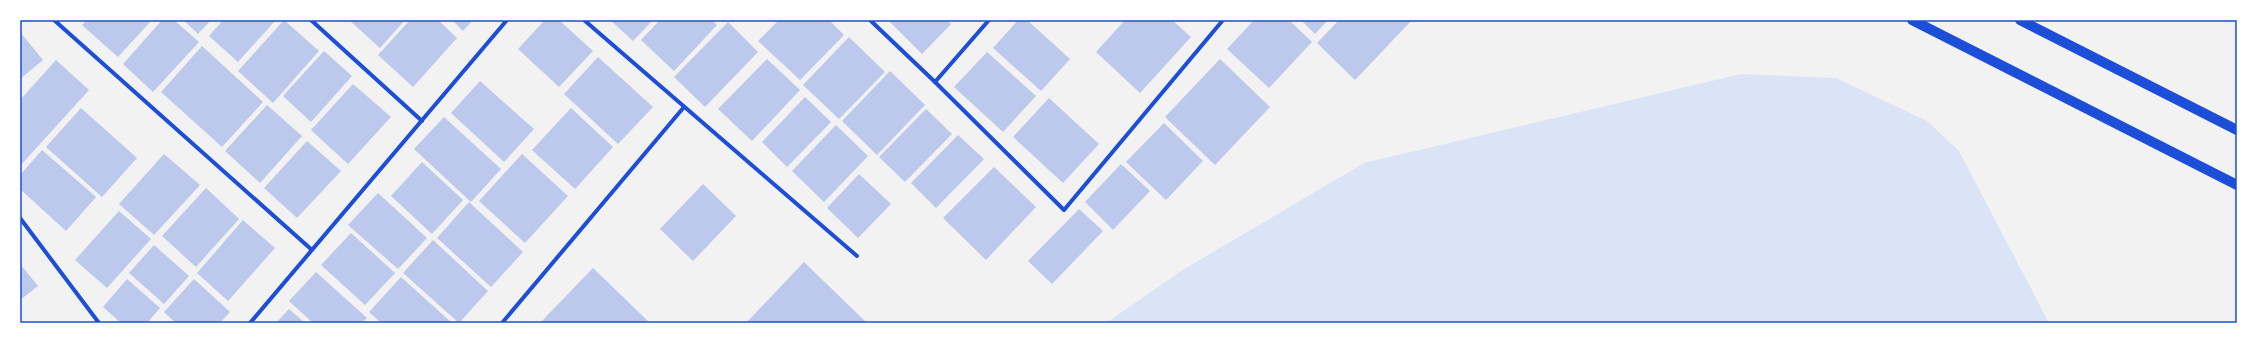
<svg xmlns="http://www.w3.org/2000/svg" width="2257" height="343" font-family="Jost,sans-serif">
<style>
.green{fill:#dbe4f7}
.building{fill:#bdc9ec}
.lines{fill:none;stroke-linecap:round;stroke-linejoin:round}
.minor{stroke:#1d4ed8;stroke-width:4}
.primary{stroke:#1d4ed8;stroke-width:10}
.neatline{fill:none;stroke:#1d4ed8;stroke-width:1.5}
</style>
<rect width="100%" height="100%" fill="#f2f2f2"/>
<polygon class="green" points="1741,74 1836,78 1927,121 1959,151 2049,323 1106,323 1181,271 1364,163"/>
<g class="building">
<polygon points="87,20 152,20 118,57 82,25"/>
<polygon points="162,20 174,20 199,42 153,92 123,64"/>
<polygon points="183,20 211,20 198,34"/>
<polygon points="223,20 276,20 238,62 209,36"/>
<polygon points="284,20 319,51 273,103 238,71"/>
<polygon points="349,20 405,20 380,48"/>
<polygon points="410,20 438,20 457,38 413,87 378,55"/>
<polygon points="452,20 473,20 463,31"/>
<polygon points="545,20 559,20 593,51 559,87 518,49"/>
<polygon points="610,20 653,20 633,41"/>
<polygon points="660,20 712,20 717,25 674,71 641,40"/>
<polygon points="779,20 829,20 844,35 800,80 758,41"/>
<polygon points="888,20 947,20 951,24 922,54"/>
<polygon points="1018,20 1027,20 1070,59 1041,91 993,48"/>
<polygon points="1125,20 1172,20 1191,37 1140,93 1096,52"/>
<polygon points="1254,20 1289,20 1312,42 1269,88 1227,49"/>
<polygon points="1301,20 1328,20 1315,34"/>
<polygon points="1339,20 1412,20 1355,80 1317,43"/>
<polygon points="728,22 758,52 705,107 674,77"/>
<polygon points="20,32 43,60 20,79"/>
<polygon points="849,37 885,72 839,119 803,85"/>
<polygon points="202,46 263,102 222,147 161,92"/>
<polygon points="324,51 352,76 311,122 283,96"/>
<polygon points="987,52 1036,96 1003,132 954,87"/>
<polygon points="598,57 653,107 618,144 564,94"/>
<polygon points="767,59 800,90 752,141 718,109"/>
<polygon points="1220,59 1270,107 1215,165 1165,117"/>
<polygon points="56,60 89,90 20,166 20,100"/>
<polygon points="890,71 925,105 877,155 842,121"/>
<polygon points="480,81 534,129 504,162 451,113"/>
<polygon points="353,84 391,117 348,164 311,130"/>
<polygon points="805,97 831,122 787,167 762,142"/>
<polygon points="1049,98 1099,144 1063,183 1013,137"/>
<polygon points="267,105 302,136 260,183 225,151"/>
<polygon points="81,108 137,158 102,197 46,147"/>
<polygon points="571,108 613,147 575,189 532,150"/>
<polygon points="926,109 952,134 905,182 879,157"/>
<polygon points="444,117 501,169 471,202 414,149"/>
<polygon points="1164,123 1203,161 1166,200 1126,162"/>
<polygon points="836,125 868,156 824,202 792,171"/>
<polygon points="958,135 984,159 936,208 911,183"/>
<polygon points="307,141 341,171 297,218 264,188"/>
<polygon points="42,150 96,197 66,231 20,189 20,175"/>
<polygon points="164,154 200,185 154,235 119,204"/>
<polygon points="522,154 568,196 525,243 479,201"/>
<polygon points="422,162 463,200 432,234 391,196"/>
<polygon points="1121,164 1150,191 1113,230 1085,202"/>
<polygon points="994,167 1036,207 986,260 943,218"/>
<polygon points="859,174 891,204 858,238 827,208"/>
<polygon points="703,184 736,216 693,261 660,229"/>
<polygon points="206,188 239,219 196,267 162,236"/>
<polygon points="378,193 427,238 398,269 348,225"/>
<polygon points="469,202 523,252 491,287 437,238"/>
<polygon points="1079,209 1103,231 1052,284 1028,261"/>
<polygon points="119,211 151,239 107,288 75,260"/>
<polygon points="243,220 275,248 228,301 197,273"/>
<polygon points="351,233 395,273 365,305 321,265"/>
<polygon points="433,240 488,291 459,323 403,273"/>
<polygon points="154,245 189,276 164,304 129,273"/>
<polygon points="804,262 867,323 746,323"/>
<polygon points="20,264 38,286 20,300"/>
<polygon points="593,268 650,323 540,323"/>
<polygon points="316,272 367,318 362,323 313,323 289,301"/>
<polygon points="401,277 452,323 381,323 369,312"/>
<polygon points="127,279 160,308 147,323 121,323 103,307"/>
<polygon points="194,279 230,312 220,323 176,323 164,312"/>
<polygon points="289,309 305,323 276,323"/>
</g>
<g class="lines">
<g class="minor">
<polyline points="54,20 312,250"/>
<polyline points="311,20 422,121"/>
<polyline points="584,20 857,256"/>
<polyline points="870,20 935,82 989,20"/>
<polyline points="935,82 1064,210 1223,20"/>
<polyline points="20,218 99,323"/>
<polyline points="250,323 507,20"/>
<polyline points="502,323 684,107"/>
</g>
<g class="primary">
<polyline points="1912,20 2237,185"/>
<polyline points="2020,20 2237,130"/>
</g>
</g>
<rect width="2257" height="343" fill="none" stroke="#ffffff" stroke-width="42"/>
<rect x="21" y="21" width="2215" height="301" class="neatline"/>
</svg>
